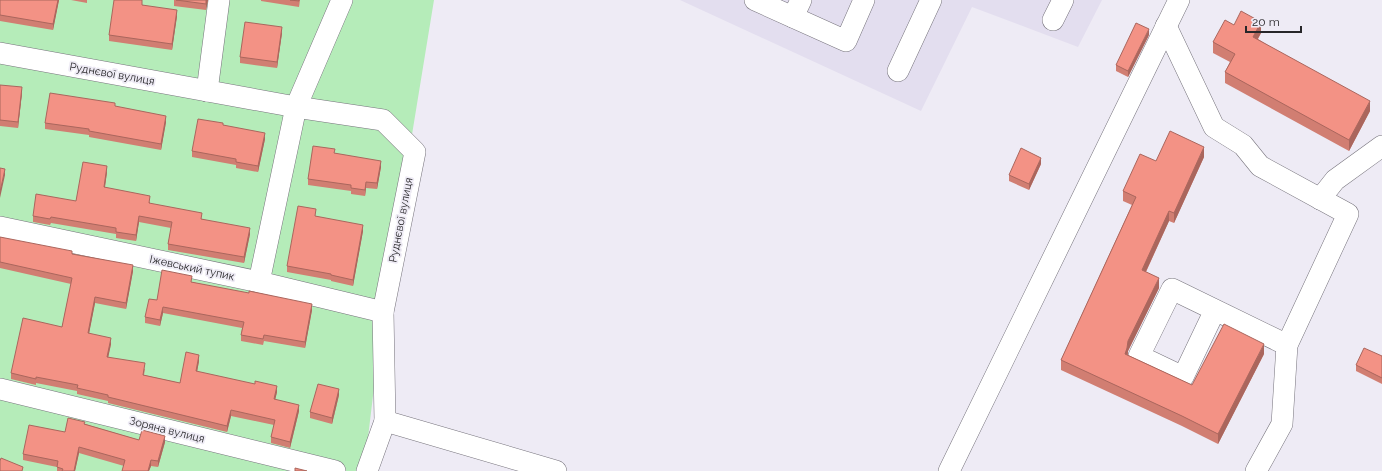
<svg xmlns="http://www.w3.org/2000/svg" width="1382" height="471" font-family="Raleway,sans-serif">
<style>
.built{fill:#e3deef}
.green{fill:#b5ecb9}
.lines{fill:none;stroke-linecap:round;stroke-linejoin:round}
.minor-casing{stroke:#76737c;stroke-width:22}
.minor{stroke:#fff;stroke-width:21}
.wall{fill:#d17e72}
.shaded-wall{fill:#aa665d}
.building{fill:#f39285;stroke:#aa665d}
.labels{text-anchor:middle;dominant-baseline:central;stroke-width:3.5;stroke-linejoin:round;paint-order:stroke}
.street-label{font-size:11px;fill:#272629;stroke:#eeebf5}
</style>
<rect width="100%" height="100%" fill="#eeebf5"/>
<polygon class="built" points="680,0 1102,0 1078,47 972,7 921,111"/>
<polygon class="green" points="0,0 434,0 383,312 364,471 0,471"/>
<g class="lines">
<g class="minor-casing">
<g id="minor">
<polyline points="755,0 846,41 864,0"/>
<polyline points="793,17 801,0"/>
<polyline points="1053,20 1063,0"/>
<polyline points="1166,26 1214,127 1243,145 1260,166 1348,214 1287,345 1282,424 1256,471"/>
<polyline points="0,53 296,107 383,120 415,152 383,312 385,421 367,471"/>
<polyline points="898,71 931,0"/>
<polyline points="207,91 219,0"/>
<polyline points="1320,199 1335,180 1382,146"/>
<polyline points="0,227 259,282 383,312"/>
<polyline points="259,282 296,107 342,0"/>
<polyline points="1215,310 1183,377 1139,356 1172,289 1287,345"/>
<polyline points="0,389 335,471"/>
<polyline points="385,421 556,471"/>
<polyline points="949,471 1179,0"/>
</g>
</g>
<use href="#minor" class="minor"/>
</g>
<g class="wall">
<polygon points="0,0 59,0 53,30 0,21"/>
<polygon points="71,0 87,0 87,3"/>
<polygon points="174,0 208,0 206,10 174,6"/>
<polygon points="261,0 300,0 299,7 261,1"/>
<polygon points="142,5 177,16 172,50 109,41 109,35"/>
<polygon points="1234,25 1261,33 1258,39 1370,111 1349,151 1225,83 1225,72 1230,62 1213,53 1213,42"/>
<polygon points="282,33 277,68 240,63 240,57"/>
<polygon points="1149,35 1128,77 1116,71 1116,65"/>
<polygon points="0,85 22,93 18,128 0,126"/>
<polygon points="115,107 166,122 161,150 89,137 89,135 45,129 45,123"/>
<polygon points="223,125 265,139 258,172 236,168 236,165 192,157 192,151"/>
<polygon points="335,153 381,167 377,189 366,188 365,196 351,194 351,191 308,185 308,179"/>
<polygon points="1204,157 1174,223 1169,221 1146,272 1159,288 1128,351 1128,355 1192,385 1264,354 1218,444 1182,426 1061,370 1061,360 1132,205 1123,201 1123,191 1156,161"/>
<polygon points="1041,164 1029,190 1009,181 1009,175"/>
<polygon points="107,172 105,187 150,202 150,204 202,219 250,234 244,263 168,250 168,244 171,228 139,222 136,241 116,238 116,234 51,223 50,225 33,222 33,216 76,201"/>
<polygon points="316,216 363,231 353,286 331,281 331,280 287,272 287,266"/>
<polygon points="0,237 72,254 133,271 126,309 95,303 89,333 111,344 108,357 145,369 144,375 180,383 199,361 197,372 277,392 275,399 299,411 290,448 271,443 271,437 274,425 231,416 227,432 108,403 108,401 77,394 77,391 36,383 36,385 11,379 11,373 62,327 71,284 0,268"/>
<polygon points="192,282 312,310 305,348 264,341 263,345 241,341 241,335 242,328 163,313 160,326 145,323 145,317 157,300"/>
<polygon points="1382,356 1382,384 1356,371 1356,365"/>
<polygon points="339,395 332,424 310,418 310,412"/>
<polygon points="85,424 139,440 165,442 158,467 151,466 149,471 122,471 124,466 79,453 75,471 57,471 57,467 23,460 23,454 65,432"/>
</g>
<g class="shaded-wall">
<polygon points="58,0 59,0 53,30 53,24"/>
<polygon points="206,0 208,0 206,10"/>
<polygon points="177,10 177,16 172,50 172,44"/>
<polygon points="1261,22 1261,33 1253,47 1253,37"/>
<polygon points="282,27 282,33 277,68 277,62"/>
<polygon points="1149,29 1149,35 1128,77 1128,71"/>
<polygon points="22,87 22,93 18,128 18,122"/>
<polygon points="1370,101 1370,111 1349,151 1349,140"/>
<polygon points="166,116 166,122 161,150 161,144"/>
<polygon points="265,133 265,139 258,172 258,166"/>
<polygon points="1204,147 1204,157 1174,223 1174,213"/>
<polygon points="1041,158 1041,164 1029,190 1029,184"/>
<polygon points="381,161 381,167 377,189 377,183"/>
<polygon points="107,166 107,172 104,193 104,187"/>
<polygon points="5,169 5,175 0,198 0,192"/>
<polygon points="366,182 366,188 365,196 365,190"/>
<polygon points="1169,211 1169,221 1142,280 1142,270"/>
<polygon points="139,216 139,222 136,241 136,235"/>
<polygon points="363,225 363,231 353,286 353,280"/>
<polygon points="250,228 250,234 244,263 244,257"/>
<polygon points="133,265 133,271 126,309 126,303"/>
<polygon points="1159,278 1159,288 1128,351 1127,358 1125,354 1128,341"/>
<polygon points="95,297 95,303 88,339 88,333"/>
<polygon points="312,304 312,310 305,348 305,342"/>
<polygon points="163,307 163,313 160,326 160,320"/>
<polygon points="111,338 111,344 107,363 107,357"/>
<polygon points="1264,344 1264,354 1218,444 1218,434"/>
<polygon points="199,355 199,361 196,377 196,371"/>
<polygon points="277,386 277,392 274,405 274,399"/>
<polygon points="339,389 339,395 332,424 332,418"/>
<polygon points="299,405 299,411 290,448 290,442"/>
<polygon points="231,410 231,416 227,432 227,426"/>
<polygon points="165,436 165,442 158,467 158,461"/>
<polygon points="79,447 79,453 75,471 74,471"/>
<polygon points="151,460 151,466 149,471 148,471"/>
</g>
<g class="building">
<polygon points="0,0 58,0 53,24 0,15"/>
<polygon points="114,0 142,0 142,5 177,10 172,44 109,35"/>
<polygon points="176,0 206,0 206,4"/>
<polygon points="290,0 299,0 299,1"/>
<polygon points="1241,11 1261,22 1253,37 1370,101 1349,140 1225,72 1235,54 1213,42 1225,20 1234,25"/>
<polygon points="245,22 282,27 277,62 240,57"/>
<polygon points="1136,23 1149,29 1128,71 1116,65"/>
<polygon points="0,85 22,87 18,122 0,120"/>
<polygon points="50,93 115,103 115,106 166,116 161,144 89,131 89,129 45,123"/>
<polygon points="198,119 223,123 223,125 265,133 258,166 236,162 236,159 192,151"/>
<polygon points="1170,131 1204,147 1174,213 1169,211 1142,270 1159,278 1128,341 1127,348 1125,354 1192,385 1224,324 1264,344 1218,434 1182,416 1061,360 1136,197 1123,191 1140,154 1156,161"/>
<polygon points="313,146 335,149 334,153 381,161 377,183 366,182 365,190 351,188 351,185 308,179"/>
<polygon points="1021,148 1041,158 1029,184 1009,175"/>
<polygon points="83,162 107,166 104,187 150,196 149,203 202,213 201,219 250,228 244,257 168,244 172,222 139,216 136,235 116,232 116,228 51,217 50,219 33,216 36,194 76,201"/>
<polygon points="0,168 5,169 0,192"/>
<polygon points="298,206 316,209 315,216 363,225 353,280 331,275 331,274 287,266"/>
<polygon points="0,237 72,251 72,254 133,265 126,303 95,297 88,333 111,338 107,357 145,363 143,375 180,383 186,352 199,355 196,371 255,384 255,381 277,386 274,399 299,405 290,442 271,437 275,420 231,410 227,426 108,397 108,395 77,388 78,385 36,377 36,379 11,373 23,318 62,327 72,278 0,262"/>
<polygon points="162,270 192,276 191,282 249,293 249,291 312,304 305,342 264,335 263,339 241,335 244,322 163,307 160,320 145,317 149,299 157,300"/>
<polygon points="1364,348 1382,356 1382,378 1356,365"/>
<polygon points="318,384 339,389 332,418 310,412"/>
<polygon points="68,418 85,422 84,424 139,440 142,430 165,436 158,461 151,460 148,471 122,471 125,460 79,447 74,471 62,471 63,469 57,467 58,461 23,454 29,425 65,432"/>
<polygon points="1,458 23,467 22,471 0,471 0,461"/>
<polygon points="295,468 307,471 295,471"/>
</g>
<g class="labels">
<g class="street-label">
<text transform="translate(112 74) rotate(10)">Руднєвої вулиця</text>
<text transform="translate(401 220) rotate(-79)">Руднєвої вулиця</text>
<text transform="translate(192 268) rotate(12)">Іжевський тупик</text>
<text transform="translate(167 430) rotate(14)">Зоряна вулиця</text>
</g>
</g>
<path d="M1246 26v6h55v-6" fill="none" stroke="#272629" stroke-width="2"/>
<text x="1252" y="26" font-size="12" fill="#272629" stroke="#eeebf5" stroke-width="3" paint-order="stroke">20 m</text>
</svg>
